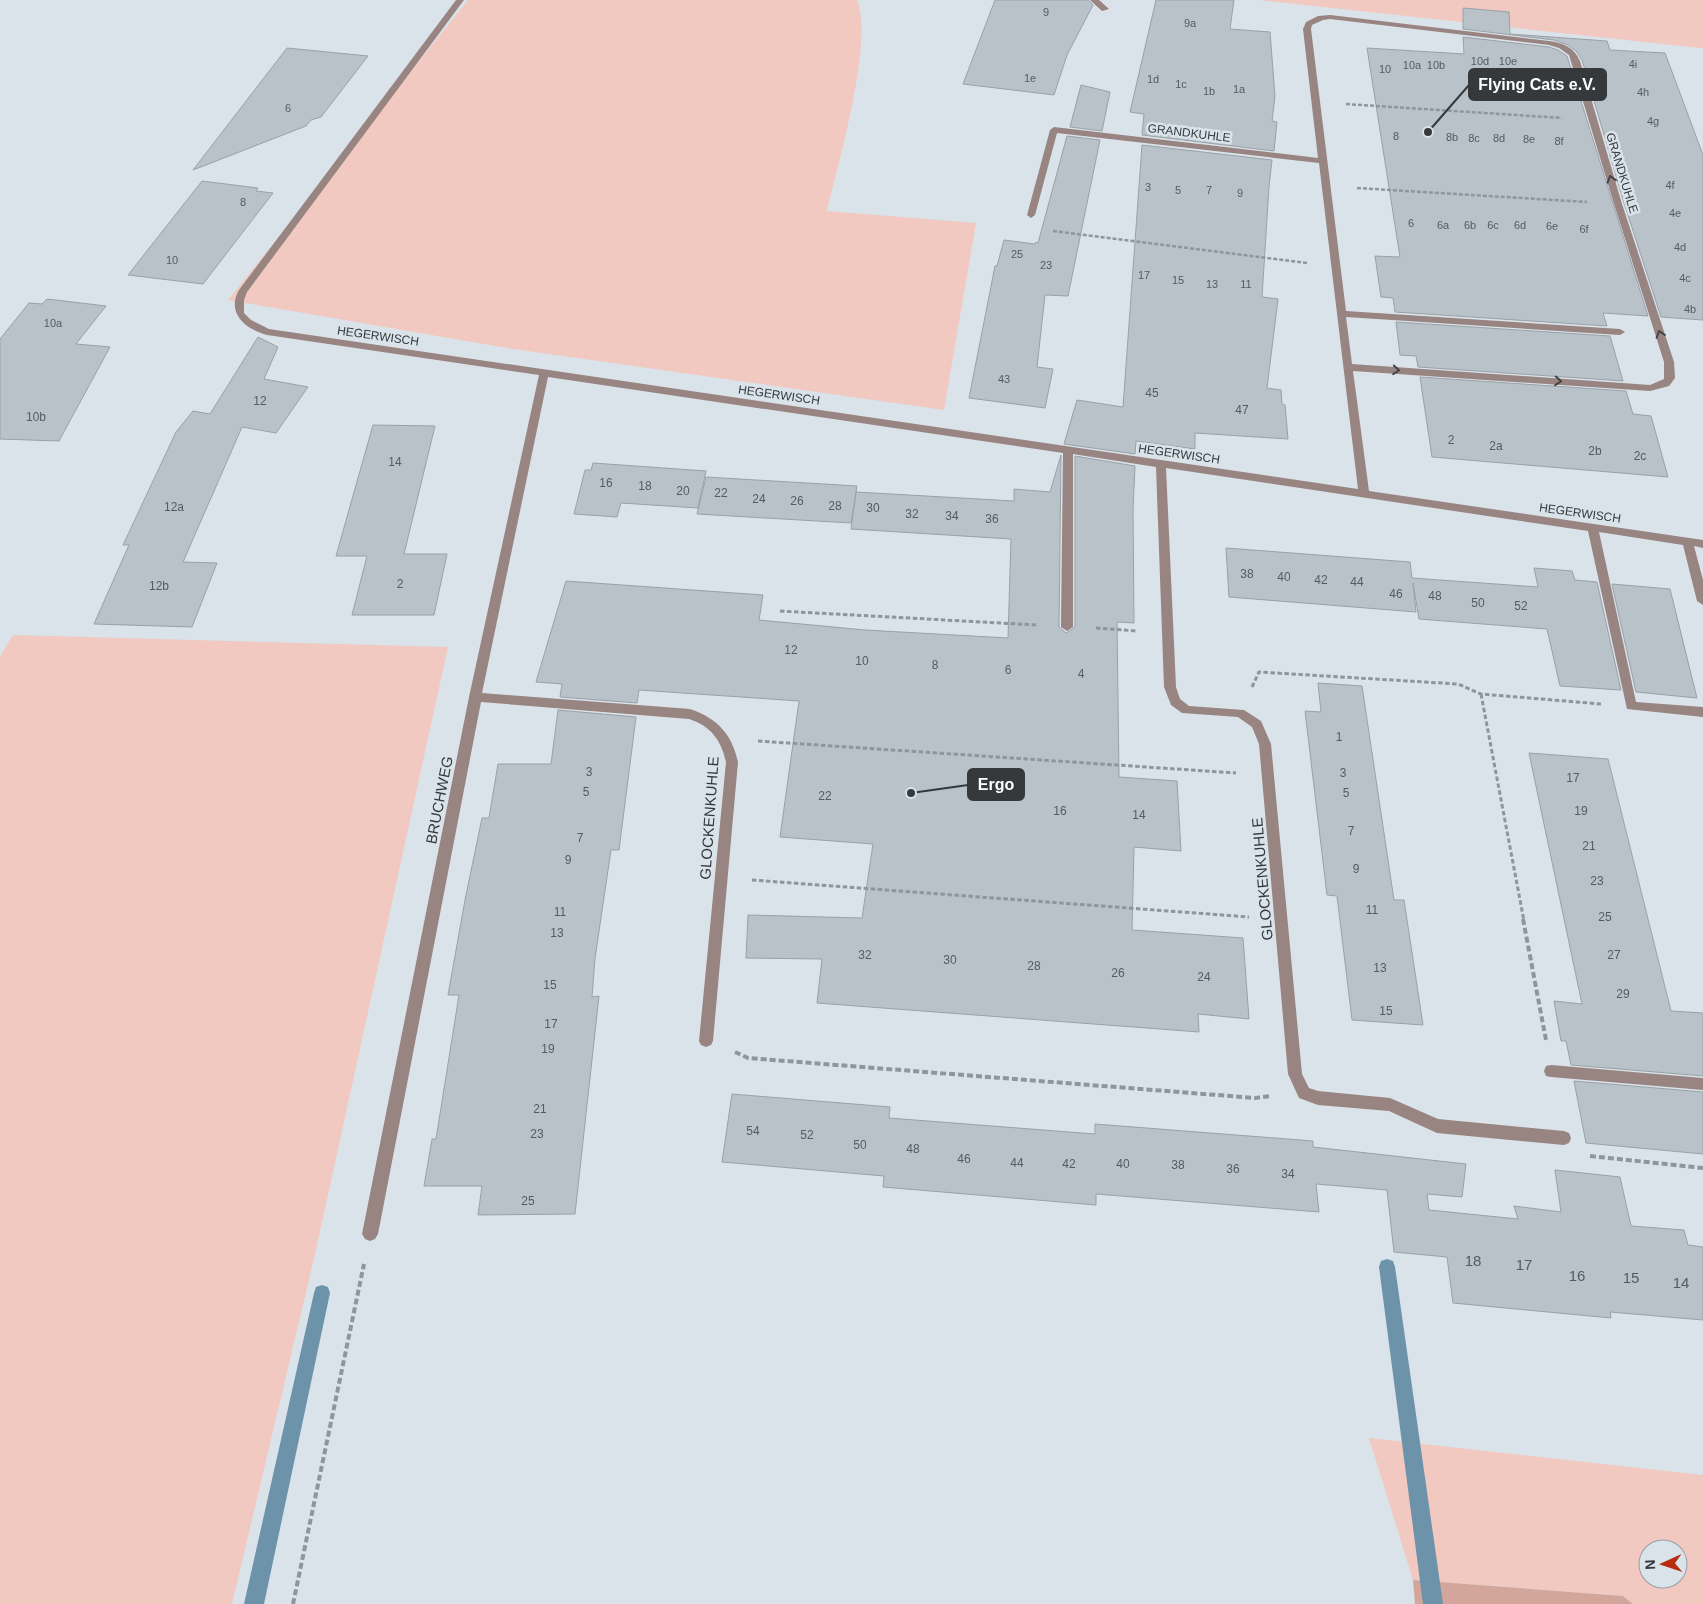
<svg xmlns="http://www.w3.org/2000/svg" width="1703" height="1604" font-family="Arial,sans-serif">
<style>
.green{fill:#f1c9c1;fill-rule:evenodd}
.forest{fill:#d3a69c}
.lines{fill:none;stroke-linecap:round;stroke-linejoin:round}
.stream{fill:#6c93aa;fill-rule:evenodd}
.building{fill:#b8c2c8;stroke:#98a1a7}
.path-far2{stroke:#8f969b;stroke-width:2.5;stroke-dasharray:4 2;stroke-linecap:butt}
.path-far1{stroke:#8f969b;stroke-width:3;stroke-dasharray:4.5 2.5;stroke-linecap:butt}
.path{stroke:#8f969b;stroke-width:4;stroke-dasharray:6 3;stroke-linecap:butt}
.minor{fill:#988480;fill-rule:evenodd}
.oneway{stroke:#444446}
.labels{text-anchor:middle;dominant-baseline:central;stroke-width:5;stroke-linejoin:round;paint-order:stroke}
.far-number-label{font-size:11px;fill:#565b5f}
.far-street-label{font-size:12px;fill:#35393c;stroke:#dae3ea}
.number-label{font-size:12px;fill:#565b5f}
.street-label{font-size:15px;fill:#35393c;stroke:#dae3ea}
.near-number-label{font-size:15px;fill:#565b5f}
.leader{fill:none;stroke:#35393c;stroke-width:2}
.callout-dot{fill:#35393c;stroke:#dae3ea;stroke-width:2}
.callout{fill:#35393c;stroke:#35393c;stroke-width:2}
.callout-label{font-size:16px;text-anchor:middle;font-weight:bold;fill:#fff}
</style>
<rect width="100%" height="100%" fill="#dae3ea"/>
<g class="green">
<path d="M468,0H857C874,40 838,165 827,211L976,223L944,410L507,348L228,300Z"/>
<polygon points="1259,0 1703,0 1703,48 1690,47"/>
<polygon points="13,635 448,647 315,1254 232,1604 0,1604 0,656"/>
<path d="M1369,1438L1703,1475V1604H1633L1623,1596L1413,1580ZM1648,1549H1678V1579H1648Z"/>
</g>
<polygon class="forest" points="1413,1580 1623,1596 1633,1604 1415,1604"/>
<g class="lines">
<g class="stream">
<polygon points="1387,1259 1393,1261 1395,1267 1443,1604 1423,1604 1379,1267 1381,1261"/>
<polygon points="322,1285 328,1287 330,1293 264,1604 244,1604 314,1293 316,1287"/>
</g>
</g>
<g class="building">
<polygon points="995,0 1088,0 1093,5 1067,55 1054,95 963,84"/>
<polygon points="1156,0 1234,0 1230,29 1270,32 1275,96 1272,121 1277,122 1274,151 1142,135 1144,114 1130,112"/>
<polygon points="1463,8 1509,12 1510,34 1607,41 1610,50 1665,53 1703,155 1703,320 1661,317 1624,203 1582,60 1576,51 1568,45 1554,40 1463,29"/>
<polygon points="1463,37 1549,47 1558,50 1567,56 1648,316 1603,313 1607,326 1395,312 1393,298 1381,297 1375,256 1400,257 1367,48 1464,54"/>
<polygon points="287,48 368,56 321,117 311,120 306,126 193,170"/>
<polygon points="1081,85 1110,92 1102,131 1070,127"/>
<polygon points="1067,136 1100,140 1068,296 1045,295 1037,367 1053,369 1045,408 969,398 995,266 997,266 1004,240 1035,244 1036,242 1038,243"/>
<polygon points="1142,145 1272,160 1269,187 1262,297 1278,299 1267,388 1281,390 1282,404 1285,405 1288,439 1195,433 1195,449 1136,441 1135,454 1064,444 1077,400 1123,407"/>
<polygon points="202,181 258,188 256,191 273,193 203,284 128,275"/>
<polygon points="47,299 106,306 76,344 110,347 59,441 0,439 0,339 29,303 42,304"/>
<polygon points="1396,322 1610,336 1623,381 1418,367 1416,356 1400,355"/>
<polygon points="258,337 278,347 264,379 308,387 276,433 242,427 183,562 217,563 192,627 94,624 129,545 123,545 176,432 193,411 210,414"/>
<polygon points="1420,377 1626,391 1633,414 1651,416 1668,477 1432,457"/>
<polygon points="373,425 435,426 404,554 447,554 434,615 352,615 367,556 336,556"/>
<polygon points="1061,455 1059,627 1066,633 1075,627 1075,456 1135,466 1133,510 1134,623 1117,622 1119,777 1177,781 1181,851 1134,847 1132,930 1243,938 1249,1019 1198,1014 1199,1032 817,1003 822,959 746,958 748,915 862,918 873,844 780,837 799,701 639,690 637,703 560,697 562,684 536,682 566,581 763,595 759,620 865,630 1008,638 1011,539 851,529 856,492 1014,501 1014,489 1050,492"/>
<polygon points="593,463 706,471 698,508 621,503 617,517 574,514 585,470 591,470"/>
<polygon points="706,477 857,486 851,523 697,514"/>
<polygon points="1226,548 1410,562 1412,578 1538,587 1534,568 1572,571 1575,580 1597,582 1621,690 1560,686 1547,629 1419,619 1413,583 1416,612 1229,597"/>
<polygon points="1612,584 1670,589 1697,698 1636,692"/>
<polygon points="1318,683 1362,686 1394,900 1404,900 1423,1025 1352,1020 1337,896 1327,895 1305,711 1321,712"/>
<polygon points="558,710 636,717 619,850 611,850 595,958 592,997 599,996 575,1214 478,1215 482,1186 424,1186 432,1139 436,1139 459,995 448,995 465,900 482,818 489,818 498,764 551,764"/>
<polygon points="1529,753 1608,759 1671,1011 1703,1013 1703,1076 1571,1065 1566,1041 1561,1041 1554,1001 1582,1004"/>
<polygon points="1574,1081 1703,1092 1703,1154 1586,1143"/>
<polygon points="732,1094 890,1107 889,1118 1095,1134 1095,1124 1223,1134 1313,1141 1313,1147 1466,1164 1462,1197 1427,1194 1429,1210 1518,1219 1514,1206 1561,1212 1555,1170 1620,1177 1631,1226 1684,1230 1688,1245 1703,1247 1703,1320 1610,1312 1611,1318 1453,1303 1447,1257 1394,1252 1387,1190 1316,1184 1319,1212 1096,1194 1096,1205 883,1187 884,1176 722,1162"/>
</g>
<g class="lines">
<g class="path-far2">
<polyline points="1346,104 1562,118"/>
<polyline points="1357,188 1587,202"/>
<polyline points="1053,231 1307,263"/>
</g>
<g class="path-far1">
<polyline points="780,611 1037,625"/>
<polyline points="1096,628 1137,631"/>
<polyline points="1252,687 1259,672 1458,684 1481,694 1601,704"/>
<polyline points="1481,694 1524,921"/>
<polyline points="758,741 1236,773"/>
<polyline points="752,880 1249,917"/>
</g>
<g class="path">
<polyline points="1523,919 1546,1040"/>
<polyline points="735,1052 748,1058 1255,1098 1271,1096"/>
<polyline points="1590,1156 1703,1168"/>
<polyline points="293,1604 364,1264"/>
</g>
<g class="minor">
<path d="M456,0H464L247,292L244,300V313L251,320L269,329L1358,489L1319,163L1057,133L1035,215L1031,218L1027,215L1050,130L1054,127L1318,158L1303,29L1306,22L1318,16L1330,15L1549,41C1563,43 1574,47 1580,61L1622,204L1674,362L1675,378L1669,386L1650,391L1353,371L1369,491L1703,540V548L1694,546L1703,580V605L1697,601L1683,545L1599,532L1636,702L1703,707V717L1627,709L1588,531L1166,468L1176,687L1180,699L1189,706L1244,710L1261,721L1271,744L1302,1074L1309,1088L1318,1091L1390,1098L1438,1119L1564,1131L1569,1133L1571,1138L1569,1143L1564,1145L1437,1133L1389,1111L1318,1105L1299,1098L1288,1074L1259,744L1252,727L1238,717L1182,713L1171,705L1164,687L1156,467L1073,454V627L1067,631L1061,627L1063,453L548,377L482,693L690,709C717,718 732,734 738,762L713,1041L711,1045L706,1047L701,1045L699,1041L726,762C721,740 711,726 689,719L481,702L378,1234L375,1239L370,1241L365,1239L362,1234L469,697L539,375L267,335C245,329 226,313 239,290ZM1330,19L1549,45L1559,48L1569,55L1614,204L1664,362V379L1650,385L1352,364L1346,317L1620,335L1625,332L1620,329L1346,311L1311,29L1312,25L1323,20Z"/>
<polygon points="1090,0 1099,0 1109,9 1102,11"/>
<polygon points="1551,1065 1703,1078 1703,1090 1551,1077 1546,1076 1544,1071 1546,1066"/>
</g>
</g>
<defs><path id="oneway-chevron" d="M-2-3.5L2.5 0L-2 3.5" fill="none" stroke-width="1.6" stroke-linecap="round" stroke-linejoin="round" transform="scale(1.25)"/></defs>
<g class="oneway">
<use href="#oneway-chevron" transform="translate(1611 179) rotate(-107)"/>
<use href="#oneway-chevron" transform="translate(1660 334) rotate(-108)"/>
<use href="#oneway-chevron" transform="translate(1396 370) rotate(4)"/>
<use href="#oneway-chevron" transform="translate(1558 381) rotate(4)"/>
</g>
<g class="labels">
<g class="far-number-label">
<text x="1046" y="12">9</text>
<text x="1190" y="23">9a</text>
<text x="1480" y="61">10d</text>
<text x="1508" y="61">10e</text>
<text x="1633" y="64">4i</text>
<text x="1412" y="65">10a</text>
<text x="1436" y="65">10b</text>
<text x="1385" y="69">10</text>
<text x="1030" y="78">1e</text>
<text x="1153" y="79">1d</text>
<text x="1181" y="84">1c</text>
<text x="1239" y="89">1a</text>
<text x="1209" y="91">1b</text>
<text x="1643" y="92">4h</text>
<text x="288" y="108">6</text>
<text x="1653" y="121">4g</text>
<text x="1396" y="136">8</text>
<text x="1452" y="137">8b</text>
<text x="1474" y="138">8c</text>
<text x="1499" y="138">8d</text>
<text x="1529" y="139">8e</text>
<text x="1559" y="141">8f</text>
<text x="1670" y="185">4f</text>
<text x="1148" y="187">3</text>
<text x="1178" y="190">5</text>
<text x="1209" y="190">7</text>
<text x="1240" y="193">9</text>
<text x="243" y="202">8</text>
<text x="1675" y="213">4e</text>
<text x="1411" y="223">6</text>
<text x="1443" y="225">6a</text>
<text x="1470" y="225">6b</text>
<text x="1493" y="225">6c</text>
<text x="1520" y="225">6d</text>
<text x="1552" y="226">6e</text>
<text x="1584" y="229">6f</text>
<text x="1680" y="247">4d</text>
<text x="1017" y="254">25</text>
<text x="172" y="260">10</text>
<text x="1046" y="265">23</text>
<text x="1144" y="275">17</text>
<text x="1685" y="278">4c</text>
<text x="1178" y="280">15</text>
<text x="1212" y="284">13</text>
<text x="1246" y="284">11</text>
<text x="1690" y="309">4b</text>
<text x="53" y="323">10a</text>
<text x="1004" y="379">43</text>
</g>
<g class="far-street-label">
<text transform="translate(1189 133) rotate(7)">GRANDKUHLE</text>
<text transform="translate(1622 173) rotate(73)">GRANDKUHLE</text>
<text transform="translate(378 336) rotate(8)">HEGERWISCH</text>
<text transform="translate(779 395) rotate(8)">HEGERWISCH</text>
<text transform="translate(1179 454) rotate(8)">HEGERWISCH</text>
<text transform="translate(1580 513) rotate(8)">HEGERWISCH</text>
</g>
<g class="number-label">
<text x="1152" y="393">45</text>
<text x="260" y="401">12</text>
<text x="1242" y="410">47</text>
<text x="36" y="417">10b</text>
<text x="1451" y="440">2</text>
<text x="1496" y="446">2a</text>
<text x="1595" y="451">2b</text>
<text x="1640" y="456">2c</text>
<text x="395" y="462">14</text>
<text x="606" y="483">16</text>
<text x="645" y="486">18</text>
<text x="683" y="491">20</text>
<text x="721" y="493">22</text>
<text x="759" y="499">24</text>
<text x="797" y="501">26</text>
<text x="835" y="506">28</text>
<text x="174" y="507">12a</text>
<text x="873" y="508">30</text>
<text x="912" y="514">32</text>
<text x="952" y="516">34</text>
<text x="992" y="519">36</text>
<text x="1247" y="574">38</text>
<text x="1284" y="577">40</text>
<text x="1321" y="580">42</text>
<text x="1357" y="582">44</text>
<text x="400" y="584">2</text>
<text x="159" y="586">12b</text>
<text x="1396" y="594">46</text>
<text x="1435" y="596">48</text>
<text x="1478" y="603">50</text>
<text x="1521" y="606">52</text>
<text x="791" y="650">12</text>
<text x="862" y="661">10</text>
<text x="935" y="665">8</text>
<text x="1008" y="670">6</text>
<text x="1081" y="674">4</text>
<text x="1339" y="737">1</text>
<text x="589" y="772">3</text>
<text x="1343" y="773">3</text>
<text x="1573" y="778">17</text>
<text x="586" y="792">5</text>
<text x="1346" y="793">5</text>
<text x="825" y="796">22</text>
<text x="1060" y="811">16</text>
<text x="1581" y="811">19</text>
<text x="1139" y="815">14</text>
<text x="1351" y="831">7</text>
<text x="580" y="838">7</text>
<text x="1589" y="846">21</text>
<text x="568" y="860">9</text>
<text x="1356" y="869">9</text>
<text x="1597" y="881">23</text>
<text x="1372" y="910">11</text>
<text x="560" y="912">11</text>
<text x="1605" y="917">25</text>
<text x="557" y="933">13</text>
<text x="865" y="955">32</text>
<text x="1614" y="955">27</text>
<text x="950" y="960">30</text>
<text x="1034" y="966">28</text>
<text x="1380" y="968">13</text>
<text x="1118" y="973">26</text>
<text x="1204" y="977">24</text>
<text x="550" y="985">15</text>
<text x="1623" y="994">29</text>
<text x="1386" y="1011">15</text>
<text x="551" y="1024">17</text>
<text x="548" y="1049">19</text>
<text x="540" y="1109">21</text>
<text x="753" y="1131">54</text>
<text x="537" y="1134">23</text>
<text x="807" y="1135">52</text>
<text x="860" y="1145">50</text>
<text x="913" y="1149">48</text>
<text x="964" y="1159">46</text>
<text x="1017" y="1163">44</text>
<text x="1069" y="1164">42</text>
<text x="1123" y="1164">40</text>
<text x="1178" y="1165">38</text>
<text x="1233" y="1169">36</text>
<text x="1288" y="1174">34</text>
<text x="528" y="1201">25</text>
</g>
<g class="street-label">
<text transform="translate(439 800) rotate(-79)">BRUCHWEG</text>
<text transform="translate(709 818) rotate(-86)">GLOCKENKUHLE</text>
<text transform="translate(1262 879) rotate(-95)">GLOCKENKUHLE</text>
</g>
<g class="near-number-label">
<text x="1473" y="1260">18</text>
<text x="1524" y="1264">17</text>
<text x="1577" y="1275">16</text>
<text x="1631" y="1277">15</text>
<text x="1681" y="1282">14</text>
</g>
</g>
<path class="leader" d="M1428 132L1469 85M911 793L968 785"/>
<g class="callout-dot">
<circle cx="1428" cy="132" r="5"/>
<circle cx="911" cy="793" r="5"/>
</g>
<g class="callout">
<rect x="1469" y="69" width="137" height="31" rx="5"/>
<rect x="968" y="769" width="56" height="31" rx="5"/>
</g>
<g class="callout-label">
<text x="1537" y="90">Flying Cats e.V.</text>
<text x="996" y="790">Ergo</text>
</g>
<g transform="translate(1663 1564) rotate(267)"><circle r="24" fill="#dae3ea" stroke="#989fa4"/>
<path d="M0-4L9 19L0 12L-9 19Z" fill="#b82c12"/>
<text y="-8" font-size="14" font-weight="bold" text-anchor="middle" fill="#35393c">N</text>
</g>
</svg>
